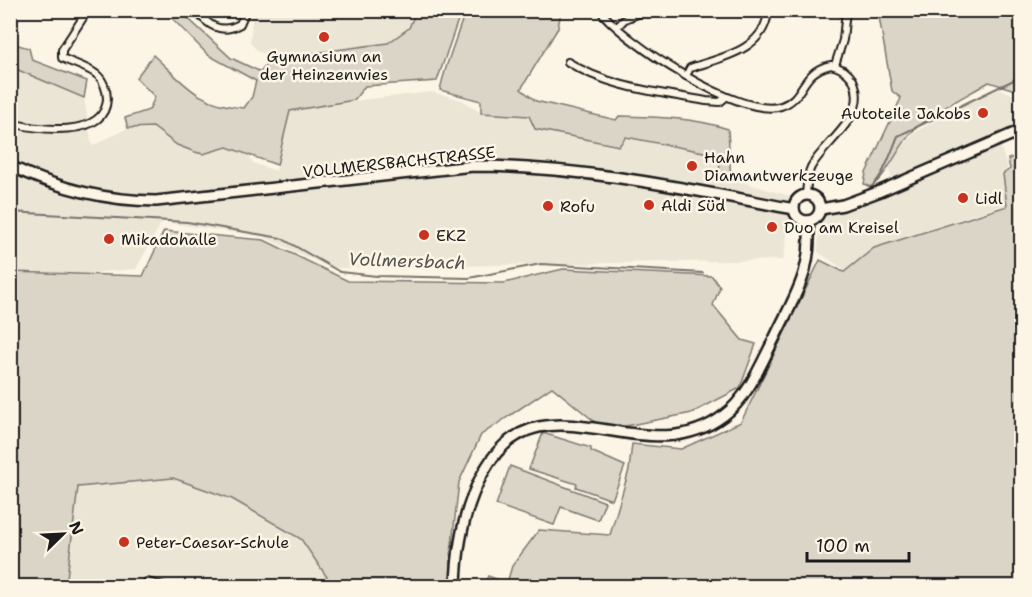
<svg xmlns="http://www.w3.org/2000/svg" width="1032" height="597" font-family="'Shantell Sans',sans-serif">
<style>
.built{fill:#ebe5d6}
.green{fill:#dbd5c8;stroke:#7c7872;stroke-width:1.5}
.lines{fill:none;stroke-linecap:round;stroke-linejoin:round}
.stream{stroke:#75726c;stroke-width:2}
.street-casing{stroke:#1c1c1c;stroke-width:10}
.secondary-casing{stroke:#1c1c1c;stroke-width:14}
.street{stroke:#fcf5e5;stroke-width:6}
.secondary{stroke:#fcf5e5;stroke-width:9}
.poi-dot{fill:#c8321e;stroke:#fcf5e5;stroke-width:2}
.labels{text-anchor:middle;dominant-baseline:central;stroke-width:5;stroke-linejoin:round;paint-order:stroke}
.poi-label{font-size:16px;fill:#1c1c1c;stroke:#fcf5e5;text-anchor:start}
.street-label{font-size:16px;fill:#1c1c1c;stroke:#fcf5e5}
.water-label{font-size:18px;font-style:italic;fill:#575551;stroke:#fcf5e5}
</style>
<rect width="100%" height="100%" fill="#fcf5e5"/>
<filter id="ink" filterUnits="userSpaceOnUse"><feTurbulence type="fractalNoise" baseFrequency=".0167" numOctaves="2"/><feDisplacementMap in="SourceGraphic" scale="12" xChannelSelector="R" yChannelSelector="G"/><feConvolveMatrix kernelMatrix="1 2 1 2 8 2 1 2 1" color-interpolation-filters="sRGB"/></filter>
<g filter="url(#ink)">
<g class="built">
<polygon points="253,11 416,11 409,28 388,43 279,57 259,52 250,43"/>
<polygon points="11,67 84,98 92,146 128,128 153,127 177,145 203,154 227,147 249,155 253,163 276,171 290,111 317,105 432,92 462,100 481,113 529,116 535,129 619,146 625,137 714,154 721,160 718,175 793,197 783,260 331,268 264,237 162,222 136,269 77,274 11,272"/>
<polygon points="1000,89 1021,98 1021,122 997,136 1007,166 1007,204 872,248 845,270 818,252 819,221 829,213 851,209 896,192 889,170 898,151 916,132 962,104"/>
<polygon points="173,478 232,499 302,539 333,586 66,586 78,487"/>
</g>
<g class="green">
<path d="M165,11H180L231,58L261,72L269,59L388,43L409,28L416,11H456L458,20L437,81L365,86L354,100L290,111L277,165L227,147L203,154L195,152L177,145L153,127L128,128L125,118L149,110L155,97L136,78L153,55C185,84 198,105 244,108L252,97L256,81L208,55Z"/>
<path d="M465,11H561L558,28L521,89L536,101L616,120L619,116C656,117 692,117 728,129L731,181L718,175L721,160L714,154L626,137L619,146L535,129L529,116L481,113V101L440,90C446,62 457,38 465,11Z"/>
<path d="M878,11H1021L1022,92L989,82C968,95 929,114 913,131C898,146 886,179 870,187L864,184L866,173L901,98L892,91Z"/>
<polygon points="11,43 29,48 32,60 87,81 84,98 11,67"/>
<polygon points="1021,155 1021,586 484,586 488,576 507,583 512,566 539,530 610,535 629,470 632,444 681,449 741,422 820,260 844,272 874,248 1007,206 1003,174 1010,169 1008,159"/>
<polygon points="164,231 264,240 348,281 504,283 563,269 712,276 720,287 713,305 742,340 756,344 740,388 692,413 605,430 552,387 481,435 459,482 451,553 451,586 333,586 301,539 232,499 173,478 78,487 66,586 11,586 11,272 143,276"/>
<polygon points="543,433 591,448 591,451 625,466 612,500 576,487 577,484 529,469"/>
<polygon points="510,466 605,502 598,520 561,507 554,525 496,505"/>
</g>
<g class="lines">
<g class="stream">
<path d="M862,194C883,182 889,157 898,136L1022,76"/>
<polyline points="834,201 857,196"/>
<polyline points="10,212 187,222 281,238 340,272 377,276 469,278 541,264 703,273"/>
</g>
<g class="street-casing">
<g id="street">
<path d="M195,10C208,25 220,35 240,24L246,10"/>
<path d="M600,10C623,42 742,120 781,106C806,98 799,72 831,65C840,67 848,72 853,80C870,116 826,140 811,167C807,175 807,186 806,194"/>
<polyline points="617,27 625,19 647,10"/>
<path d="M568,62C609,88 659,92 706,101L720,102L726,97"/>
<polyline points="835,65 843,40 846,10"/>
<path d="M686,76L690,68C721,58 766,50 768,10"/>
<path d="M10,123C36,129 105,140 107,99C107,90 103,79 96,74C87,67 72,63 62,58V50L88,10"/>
<polyline points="143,586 147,582 164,586"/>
</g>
</g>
<g class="secondary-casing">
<g id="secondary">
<path d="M10,166C57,188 104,201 156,201L473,166C580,166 688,189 794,209"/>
<circle cx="807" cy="208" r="13"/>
<polyline points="821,209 843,205 878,192 1022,130"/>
<path d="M456,586C457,546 464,508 483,473C540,368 643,477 723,416C748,398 761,364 775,337C795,295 814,269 808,221"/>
</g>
</g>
<use href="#street" class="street"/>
<use href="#secondary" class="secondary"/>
</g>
</g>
<g class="poi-dot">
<circle cx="324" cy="37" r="6"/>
<circle cx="983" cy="113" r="6"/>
<circle cx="692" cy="166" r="6"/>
<circle cx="963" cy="198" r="6"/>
<circle cx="649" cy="205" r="6"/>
<circle cx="548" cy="206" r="6"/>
<circle cx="772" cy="227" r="6"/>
<circle cx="424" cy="235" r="6"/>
<circle cx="109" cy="239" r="6"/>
<circle cx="124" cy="542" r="6"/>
</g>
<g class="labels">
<g class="poi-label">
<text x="324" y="56" text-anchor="middle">Gymnasium an<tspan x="324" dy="18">der Heinzenwies</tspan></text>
<text x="971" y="113" text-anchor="end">Autoteile Jakobs</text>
<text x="704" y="157">Hahn<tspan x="704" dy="18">Diamantwerkzeuge</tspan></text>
<text x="975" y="198">Lidl</text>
<text x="661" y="205">Aldi Süd</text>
<text x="560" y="206">Rofu</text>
<text x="784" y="227">Duo am Kreisel</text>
<text x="436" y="235">EKZ</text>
<text x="121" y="239">Mikadohalle</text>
<text x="136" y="542">Peter-Caesar-Schule</text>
</g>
<g class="street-label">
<text transform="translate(399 162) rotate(-6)">VOLLMERSBACHSTRASSE</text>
</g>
<g class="water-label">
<text transform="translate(407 261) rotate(2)">Vollmersbach</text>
</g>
</g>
<rect width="1032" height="597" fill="none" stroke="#fcf5e5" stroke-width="36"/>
<rect x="18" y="18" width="996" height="561" fill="none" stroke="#1c1c1c" stroke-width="2" filter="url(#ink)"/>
<g transform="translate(63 534) rotate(66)" stroke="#fcf5e5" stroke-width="4.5" paint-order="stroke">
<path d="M0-4.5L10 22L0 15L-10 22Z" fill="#1c1c1c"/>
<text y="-9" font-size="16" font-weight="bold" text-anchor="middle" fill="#1c1c1c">N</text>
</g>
<path d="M807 552v9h102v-9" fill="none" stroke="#1c1c1c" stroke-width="3"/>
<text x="816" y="552" font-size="18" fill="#1c1c1c" stroke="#fcf5e5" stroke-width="4.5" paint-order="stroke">100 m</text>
</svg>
